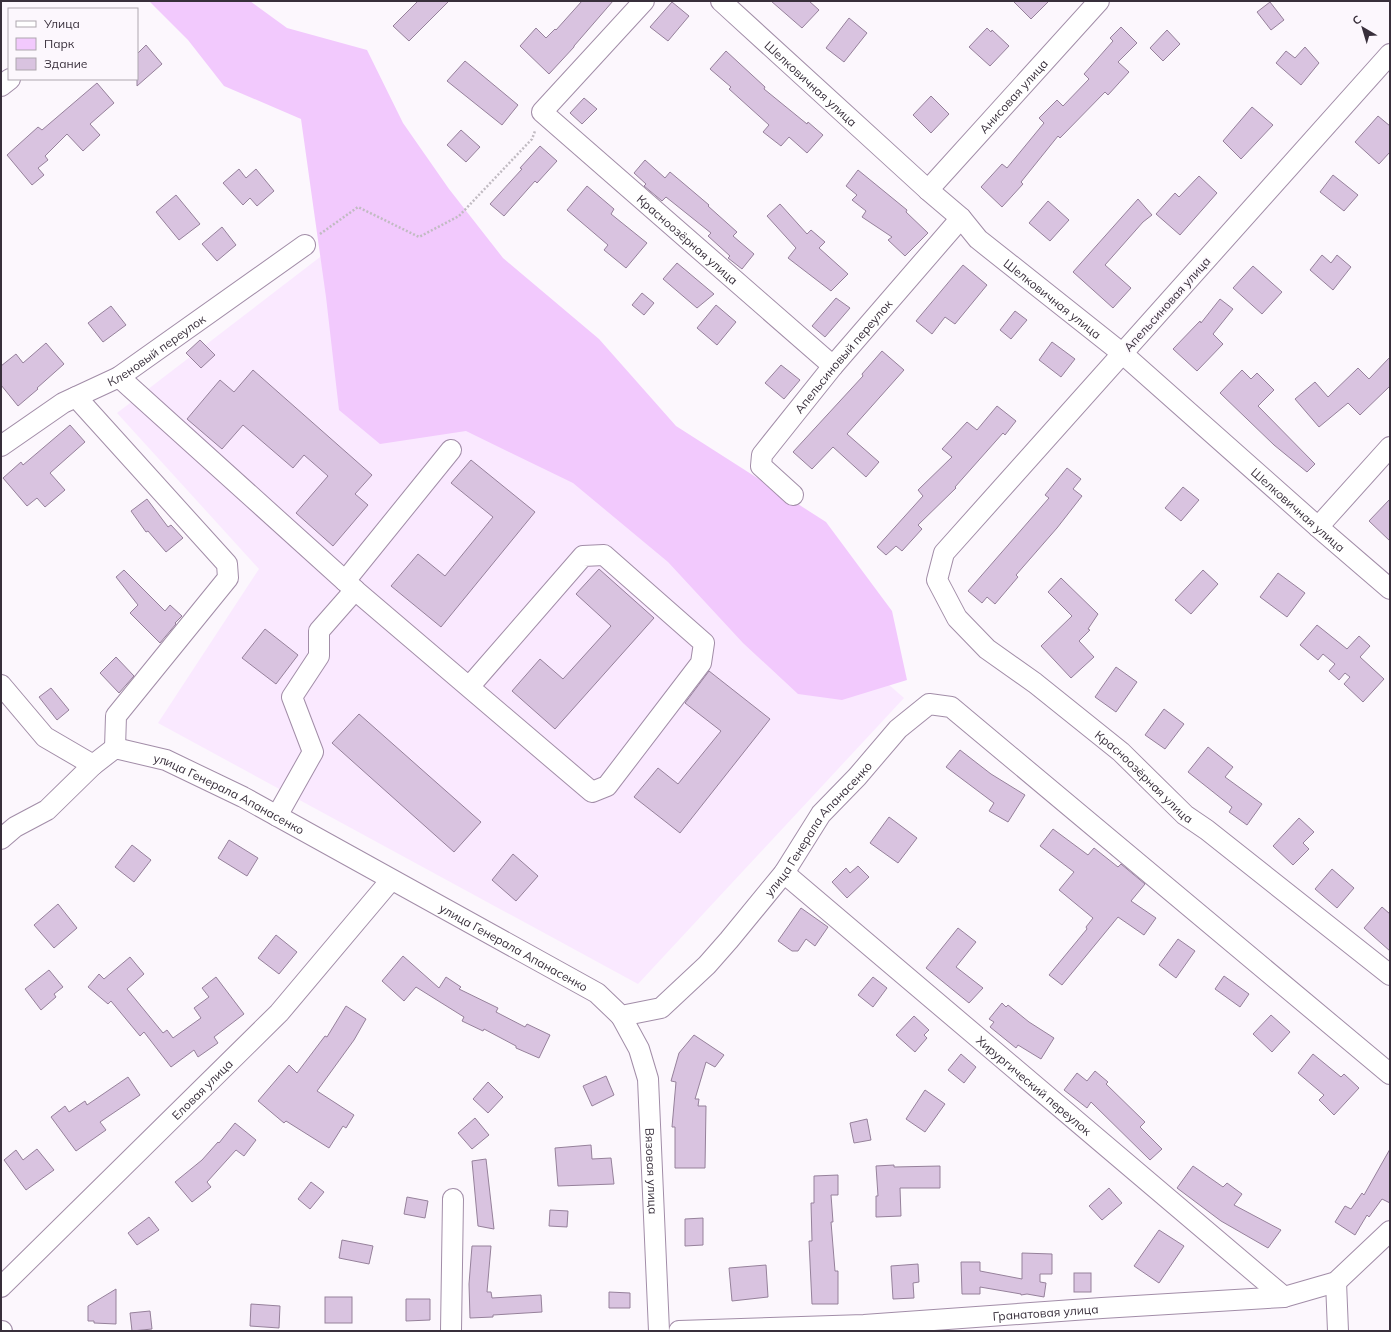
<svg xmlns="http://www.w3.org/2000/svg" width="1391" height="1332" font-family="Mulish,sans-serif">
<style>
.built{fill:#fae9ff}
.green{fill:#f2c9fd}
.building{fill:#d9c3e0;stroke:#96819b}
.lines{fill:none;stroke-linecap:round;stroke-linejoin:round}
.minor-casing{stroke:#a28da8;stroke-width:22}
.path{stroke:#c1bbc2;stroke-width:2.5;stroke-dasharray:2 2;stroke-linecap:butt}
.minor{stroke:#fff;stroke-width:20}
.labels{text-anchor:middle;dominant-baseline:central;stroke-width:3.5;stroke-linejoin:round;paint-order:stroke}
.street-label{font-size:12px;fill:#382f3b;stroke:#fcf7fd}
</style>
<rect width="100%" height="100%" fill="#fcf7fd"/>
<polygon class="built" points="363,224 904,698 638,984 158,723 259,569 117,413"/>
<polygon class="green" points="149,1 250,1 287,28 367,50 403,123 449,189 503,258 599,339 676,426 826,522 892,611 907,680 842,700 798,694 743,643 668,562 573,483 466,431 380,444 339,410 326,297 301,119 224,86 188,40"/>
<g class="building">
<polygon points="418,1 449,1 409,41 393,26"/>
<polygon points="582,1 613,1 574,46 574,47 549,74 520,46 536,28 546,38 555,29 556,30"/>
<polygon points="771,1 809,1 819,10 802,28"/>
<polygon points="1013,1 1049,1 1031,19"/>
<polygon points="672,2 689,16 668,41 650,27"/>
<polygon points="1270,2 1284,20 1271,30 1257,12"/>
<polygon points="849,18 867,33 844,62 826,48"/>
<polygon points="1121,27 1137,43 1118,62 1129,72 1108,95 1105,92 1060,138 1058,136 1021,182 1023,184 1002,207 981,187 1002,164 1007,168 1044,123 1039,118 1057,100 1063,106 1089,79 1084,74 1113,41 1110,38"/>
<polygon points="987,28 991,32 992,30 1009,46 990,66 969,47"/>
<polygon points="1167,30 1180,44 1163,61 1150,48"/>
<polygon points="146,45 162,64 137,86 137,54"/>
<polygon points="1305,47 1319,63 1301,85 1276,63 1286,51 1295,58"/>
<polygon points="726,51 765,87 764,89 807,124 808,122 823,135 807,153 789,137 781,146 763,132 769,125 729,89 731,87 710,69"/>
<polygon points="465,61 518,105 502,125 447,81"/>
<polygon points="97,83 114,103 90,124 100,135 83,151 67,134 45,156 48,160 38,168 44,175 32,185 7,155 38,127 42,130"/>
<polygon points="931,96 949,114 931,133 913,115"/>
<polygon points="584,98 597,109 582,124 570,113"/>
<polygon points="1252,107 1273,125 1241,159 1223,141"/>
<polygon points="1378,116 1390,126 1390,152 1379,164 1355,142"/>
<polygon points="461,130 480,147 466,162 447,145"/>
<polygon points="540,146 557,161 537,183 535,181 504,216 490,204 522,169 520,168"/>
<polygon points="645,160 665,178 670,172 709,205 708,206 737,232 733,236 754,254 742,269 728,258 730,256 708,236 711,233 666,197 662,201 644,186 646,184 634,173"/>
<polygon points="239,169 246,178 256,169 274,191 257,206 250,198 243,205 223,183"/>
<polygon points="858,170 907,210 906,212 928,233 905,256 888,240 892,237 862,217 866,211 852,200 857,195 846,186"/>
<polygon points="1333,175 1358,195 1344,211 1320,192"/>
<polygon points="1199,176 1217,193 1180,235 1156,214 1175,193 1179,197"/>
<polygon points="587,186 614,209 611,214 647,243 626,268 604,250 608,245 567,210"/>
<polygon points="176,195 200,224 179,240 156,212"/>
<polygon points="1138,199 1152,215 1143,222 1105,265 1131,288 1113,308 1073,272"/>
<polygon points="1048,201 1069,220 1050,241 1029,223"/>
<polygon points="780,204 807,234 811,230 825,242 819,248 848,274 831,291 788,258 796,248 767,216"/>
<polygon points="222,227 236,245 217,261 202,244"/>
<polygon points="1322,255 1331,263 1337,255 1351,267 1333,290 1310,270"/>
<polygon points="677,263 714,294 697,308 663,279"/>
<polygon points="963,265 987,285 955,324 945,317 932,334 916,321"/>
<polygon points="1253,266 1282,292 1262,314 1233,288"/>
<polygon points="642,293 654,303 644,315 632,305"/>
<polygon points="836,298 850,308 825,337 812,326"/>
<polygon points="1220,299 1233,309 1213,334 1223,344 1197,371 1173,349 1200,321 1201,323"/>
<polygon points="716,305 736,322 717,345 697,328"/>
<polygon points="111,306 126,325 103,342 88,323"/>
<polygon points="1015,311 1027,320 1011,339 1000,330"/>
<polygon points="200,340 215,355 201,368 186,353"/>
<polygon points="1052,342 1075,359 1061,377 1039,360"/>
<polygon points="46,343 64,364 37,388 38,389 18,406 1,385 1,366 16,354 23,363"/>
<polygon points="882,351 904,370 847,434 879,462 866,477 833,447 812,469 793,452 863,376 862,374"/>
<polygon points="1390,357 1390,386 1360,415 1348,403 1319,427 1295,399 1315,382 1328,397 1358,368 1369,379"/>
<polygon points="781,365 800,380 784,399 765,383"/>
<polygon points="253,370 372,475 355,494 368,505 333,546 296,513 328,476 304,455 293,468 243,425 222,449 187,419 220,380 234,392"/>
<polygon points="1242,370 1251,379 1257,373 1274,390 1258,406 1315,464 1307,472 1274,445 1220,393"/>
<polygon points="997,406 1016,421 1005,435 1003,433 955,487 956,488 918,525 922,529 902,551 896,546 886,555 877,547 923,496 918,490 952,457 942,449 967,422 977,430"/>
<polygon points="70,425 85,442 50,473 65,490 45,507 37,498 27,506 3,478 21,462 23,465"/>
<polygon points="471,460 535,512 441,627 391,586 418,554 445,576 493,517 451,483"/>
<polygon points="1067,468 1081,479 1073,489 1082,496 1057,528 1016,575 1018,577 995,604 987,597 982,603 968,591 1049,498 1045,495"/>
<polygon points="1183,487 1199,500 1181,521 1165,508"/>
<polygon points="147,499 168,527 171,525 183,538 166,552 148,531 146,532 131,511"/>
<polygon points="1390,499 1390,541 1369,521"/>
<polygon points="599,569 654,618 555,729 512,691 540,659 563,679 611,626 576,594"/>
<polygon points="124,570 165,611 170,605 182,616 175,623 176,624 160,643 130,613 138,605 116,577"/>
<polygon points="1203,570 1218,584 1191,614 1175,600"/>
<polygon points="1278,573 1305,593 1287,617 1260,597"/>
<polygon points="1061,578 1098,614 1088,629 1090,630 1079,641 1094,657 1071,678 1041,646 1072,616 1048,592"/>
<polygon points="1317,625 1347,649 1359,636 1370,646 1360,657 1384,679 1363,702 1344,684 1350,677 1345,673 1339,680 1329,671 1335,664 1323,654 1318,660 1300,645"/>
<polygon points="265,629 298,655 276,684 242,658"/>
<polygon points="116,657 134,676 119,693 100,673"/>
<polygon points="1116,667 1137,682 1116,712 1095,697"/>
<polygon points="709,671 770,719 680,833 634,797 658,768 678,784 721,731 685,703"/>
<polygon points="51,688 69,710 57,720 39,697"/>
<polygon points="1164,709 1184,724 1165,749 1145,735"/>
<polygon points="359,714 481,822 454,852 332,743"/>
<polygon points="1208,747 1233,767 1225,777 1262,804 1247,825 1229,812 1232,807 1188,772"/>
<polygon points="960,750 991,774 1025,795 1008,822 989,811 994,803 946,767"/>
<polygon points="889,817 917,838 898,863 870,843"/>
<polygon points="1299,818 1314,832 1303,843 1309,849 1293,865 1273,846"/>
<polygon points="1053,829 1088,855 1094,848 1118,867 1121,864 1145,884 1131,901 1156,918 1144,935 1118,917 1062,985 1049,975 1087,929 1086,927 1093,918 1059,890 1074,872 1040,846"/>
<polygon points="229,840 258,858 247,876 218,858"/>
<polygon points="132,845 151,860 134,882 115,867"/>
<polygon points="513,854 538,876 516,901 492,880"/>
<polygon points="858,866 869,877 847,898 832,882 846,868 850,873"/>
<polygon points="1332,869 1354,888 1337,908 1315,889"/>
<polygon points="58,904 77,928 54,948 34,925"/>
<polygon points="1382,907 1390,914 1390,951 1364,928"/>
<polygon points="801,908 828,927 815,946 806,939 798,951 792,951 778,941"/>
<polygon points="958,928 976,942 956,967 983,988 969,1003 926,968"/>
<polygon points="276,935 297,952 279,974 258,958"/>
<polygon points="1178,939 1195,951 1176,978 1159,965"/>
<polygon points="403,956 439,988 446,977 461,987 459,989 498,1008 496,1012 525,1027 527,1024 550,1035 539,1058 516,1048 516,1046 484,1029 483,1031 462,1021 464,1017 416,987 404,1001 382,981"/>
<polygon points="130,957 144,974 127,989 163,1033 167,1030 173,1038 201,1018 194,1008 209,997 202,988 216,977 244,1014 214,1037 218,1043 198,1057 194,1050 171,1067 144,1032 140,1036 111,1001 108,1004 88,987 99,974 104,979"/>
<polygon points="49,970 63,987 54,994 56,997 41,1010 25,989"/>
<polygon points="1224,976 1249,994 1240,1007 1215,989"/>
<polygon points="873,977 887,988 873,1007 858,995"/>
<polygon points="1002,1003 1006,1007 1008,1005 1029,1022 1054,1038 1041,1059 1018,1045 1016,1048 990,1027 994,1022 989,1019"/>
<polygon points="346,1006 366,1019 354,1040 317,1091 354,1115 346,1128 343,1126 329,1148 286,1121 284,1123 258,1101 289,1065 297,1073 325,1036 327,1037"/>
<polygon points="1271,1015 1290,1032 1272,1052 1253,1034"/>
<polygon points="914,1016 929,1030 924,1035 927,1038 915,1052 896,1035"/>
<polygon points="694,1035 724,1055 715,1067 706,1062 695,1099 699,1099 698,1106 706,1106 705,1168 675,1168 675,1127 672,1127 676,1082 671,1081 679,1053"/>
<polygon points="961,1054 976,1067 964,1083 948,1070"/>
<polygon points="1313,1054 1341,1077 1344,1074 1359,1088 1334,1115 1319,1100 1324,1095 1298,1073"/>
<polygon points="1095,1071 1108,1082 1106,1084 1145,1122 1140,1127 1162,1149 1150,1160 1091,1102 1087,1108 1064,1090 1077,1073 1087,1081"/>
<polygon points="606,1076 614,1095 592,1106 583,1086"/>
<polygon points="128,1077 140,1095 100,1122 106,1130 76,1151 51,1117 65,1106 69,1112 85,1101 87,1105"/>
<polygon points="488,1082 503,1097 488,1113 473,1099"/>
<polygon points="925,1090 945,1104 925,1132 906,1119"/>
<polygon points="475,1118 489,1135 472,1149 458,1133"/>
<polygon points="867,1119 871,1140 854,1143 850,1123"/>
<polygon points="235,1123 256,1140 244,1156 236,1150 207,1182 211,1187 192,1202 175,1182 202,1160 218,1142 219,1143"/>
<polygon points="591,1145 592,1159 611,1158 614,1184 558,1186 555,1148"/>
<polygon points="37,1149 54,1170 26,1190 4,1160 16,1150 23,1160"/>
<polygon points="1390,1149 1390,1203 1382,1199 1369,1217 1367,1215 1355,1235 1335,1222 1345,1206 1351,1209 1362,1193 1364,1195"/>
<polygon points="486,1159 494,1229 478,1226 472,1161"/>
<polygon points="894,1165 894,1167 940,1166 940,1188 900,1188 901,1216 876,1217 876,1196 878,1196 876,1166"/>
<polygon points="1193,1166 1223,1187 1227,1183 1242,1194 1234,1205 1281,1230 1268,1248 1221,1221 1177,1188"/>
<polygon points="838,1175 838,1195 831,1195 833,1222 831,1222 835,1271 838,1271 838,1304 812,1304 809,1241 812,1241 811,1203 814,1203 814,1176"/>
<polygon points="311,1182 324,1192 310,1209 298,1199"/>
<polygon points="1109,1188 1122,1203 1102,1220 1089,1206"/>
<polygon points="407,1197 428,1201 425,1218 404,1214"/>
<polygon points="550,1210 568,1211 567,1227 549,1226"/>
<polygon points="149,1217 159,1230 137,1245 128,1233"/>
<polygon points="703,1218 703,1245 685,1246 685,1219"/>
<polygon points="1159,1230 1184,1246 1159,1283 1134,1266"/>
<polygon points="342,1240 373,1246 369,1264 339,1258"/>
<polygon points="472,1246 491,1246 487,1292 491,1292 492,1298 541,1295 542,1312 493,1315 493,1317 470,1318 469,1284"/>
<polygon points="1022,1253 1052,1254 1052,1274 1040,1274 1040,1282 1046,1283 1044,1297 1027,1294 1021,1295 1021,1294 980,1287 980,1294 962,1294 961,1262 980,1262 980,1271 1022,1279"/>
<polygon points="918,1264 919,1282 913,1283 914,1298 893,1299 891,1266"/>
<polygon points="766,1265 768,1297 732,1301 729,1268"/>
<rect x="1074" y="1273" width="17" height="19"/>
<polygon points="116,1289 116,1324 94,1323 94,1321 88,1321 88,1306"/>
<polygon points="609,1292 630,1293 630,1308 609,1308"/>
<rect x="325" y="1297" width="27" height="26"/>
<polygon points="406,1299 430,1299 430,1320 406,1321"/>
<polygon points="251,1304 280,1306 279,1328 250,1326"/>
<polygon points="150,1311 152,1329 132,1331 130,1313"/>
</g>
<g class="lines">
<g class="minor-casing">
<g id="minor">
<path id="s1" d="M644,1L542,112L833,366"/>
<path id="s2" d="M721,1L928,190L961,218L978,239L1123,354L1318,527L1390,589"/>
<path id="s3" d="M1390,54L944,553L937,580L957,618L987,649L1035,683L1121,752L1185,815L1207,830L1390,975"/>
<polyline points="1,86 10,79"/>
<path id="s4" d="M928,190L1099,1"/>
<polyline points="119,377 355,590 592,792 607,786 701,663 704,643 604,555 583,556 469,687"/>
<polyline points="76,397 227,564 228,578 116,716 115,748"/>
<path id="s5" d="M1,446L63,403L119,377L305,245"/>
<path id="s6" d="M793,495L761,466L762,455L833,366L961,218"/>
<polyline points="1318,527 1390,447"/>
<polyline points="345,581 451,450"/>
<path id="s7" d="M1,685L45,737L93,765L115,748L166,760L243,797L597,993L621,1016L661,1008L707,965L729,940L784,873L821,814L857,777L898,729L929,704L951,707L1390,1074"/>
<polyline points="277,816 313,752 292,697 319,656 319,631 355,590"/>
<polyline points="1,839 15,827 47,810 93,765"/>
<path id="s8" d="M784,873L1284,1297"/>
<path id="s9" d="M621,1016L639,1049L648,1079L659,1331"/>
<polyline points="1336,1282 1338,1331"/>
<path id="s10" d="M1,1287L279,1013L391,880"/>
<polyline points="1,1331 2,1331"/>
<polyline points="451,1331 453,1199"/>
<path id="s11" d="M679,1331L864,1325L1102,1308L1284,1297L1336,1282L1390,1231"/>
</g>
</g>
<polyline class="path" points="320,234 358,207 419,237 459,216 532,139 535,131"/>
<use href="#minor" class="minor"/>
</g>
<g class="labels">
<g class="street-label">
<text stroke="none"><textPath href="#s2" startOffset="122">Шелковичная улица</textPath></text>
<text stroke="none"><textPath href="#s4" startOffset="127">Анисовая улица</textPath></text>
<text stroke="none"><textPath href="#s1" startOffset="344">Красноозёрная улица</textPath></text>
<text stroke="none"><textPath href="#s2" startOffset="446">Шелковичная улица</textPath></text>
<text transform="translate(1167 304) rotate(-48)">Апельсиновая улица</text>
<text stroke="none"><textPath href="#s5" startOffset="183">Кленовый переулок</textPath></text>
<text stroke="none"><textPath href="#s6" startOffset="182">Апельсиновый переулок</textPath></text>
<text stroke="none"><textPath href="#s2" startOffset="770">Шелковичная улица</textPath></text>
<text stroke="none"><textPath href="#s3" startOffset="986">Красноозёрная улица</textPath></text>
<text stroke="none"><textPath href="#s7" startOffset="275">улица Генерала Апанасенко</textPath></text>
<text stroke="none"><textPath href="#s7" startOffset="1007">улица Генерала Апанасенко</textPath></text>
<text stroke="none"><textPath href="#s7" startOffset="599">улица Генерала Апанасенко</textPath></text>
<text stroke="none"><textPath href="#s8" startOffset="328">Хирургический переулок</textPath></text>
<text stroke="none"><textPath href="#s10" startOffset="282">Еловая улица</textPath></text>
<text stroke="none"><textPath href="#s9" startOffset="161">Вязовая улица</textPath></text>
<text stroke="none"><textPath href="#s11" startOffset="367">Гранатовая улица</textPath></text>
</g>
</g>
<rect width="1391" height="1332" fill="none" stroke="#382f3b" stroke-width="4"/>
<rect x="8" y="8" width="130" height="72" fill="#fcf7fd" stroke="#aea7af"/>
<rect x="16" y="21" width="20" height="6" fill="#ffffff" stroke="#aea7af"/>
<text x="44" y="28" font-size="12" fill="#382f3b">Улица</text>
<rect x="16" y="38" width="20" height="12" fill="#f2c9fd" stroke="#aea7af"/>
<text x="44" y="48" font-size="12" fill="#382f3b">Парк</text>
<rect x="16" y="58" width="20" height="12" fill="#d9c3e0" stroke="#aea7af"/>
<text x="44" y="68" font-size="12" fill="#382f3b">Здание</text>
<g transform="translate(1363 28) rotate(322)" stroke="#fcf7fd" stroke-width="3" paint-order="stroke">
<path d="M0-3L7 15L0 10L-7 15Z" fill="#382f3b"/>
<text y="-6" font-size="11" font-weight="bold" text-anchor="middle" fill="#382f3b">С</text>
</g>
</svg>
